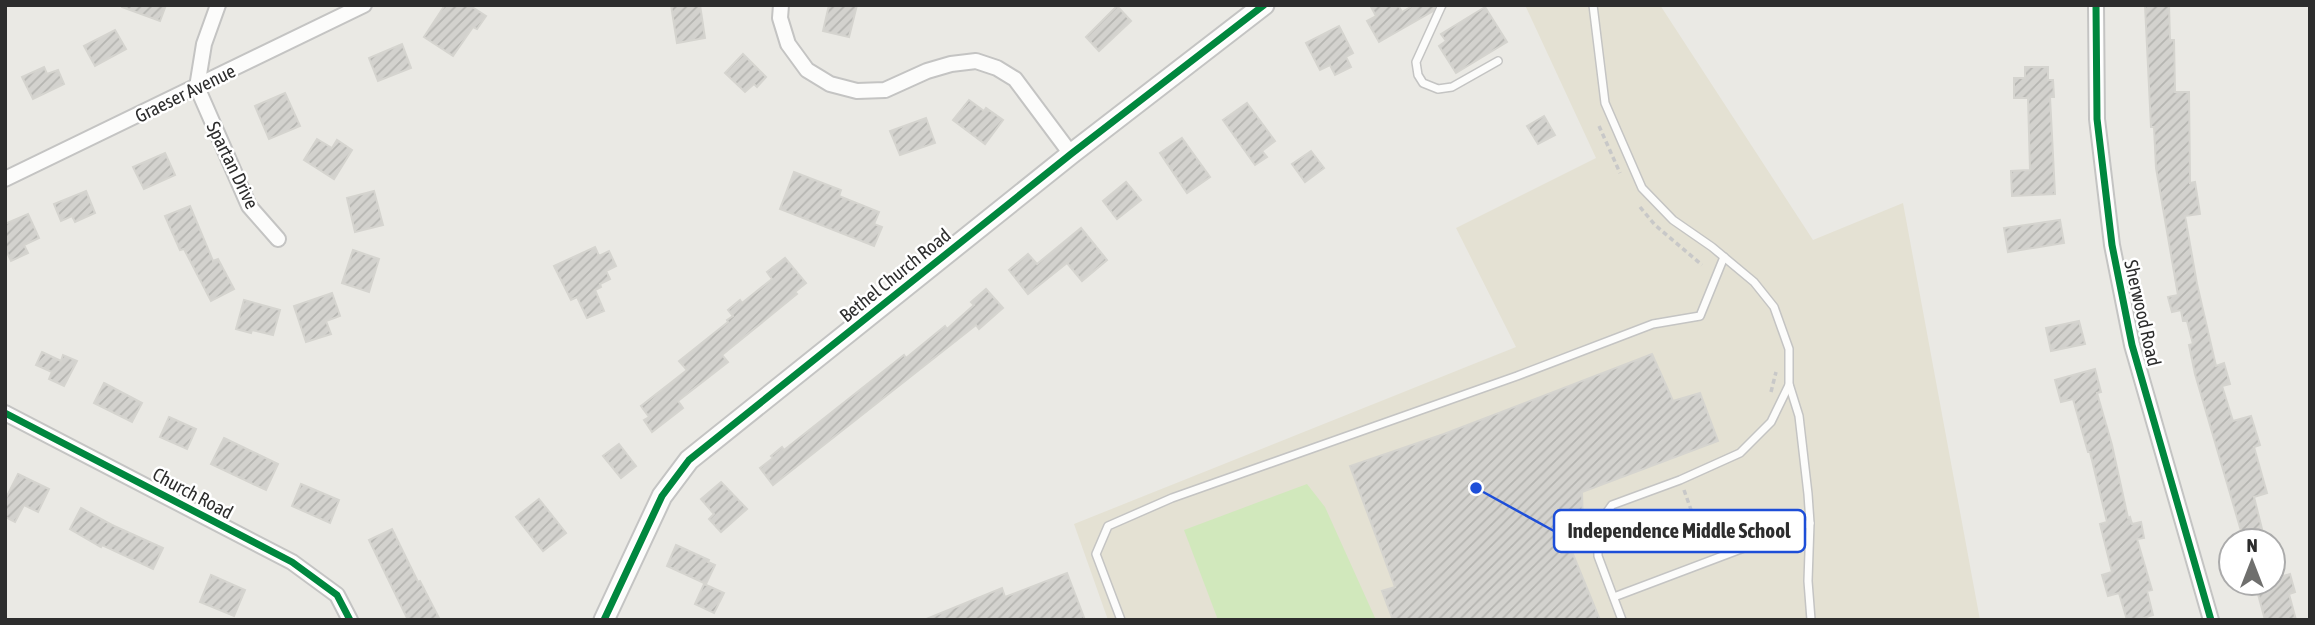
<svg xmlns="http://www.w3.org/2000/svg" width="2315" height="625" font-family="'Asap Condensed',sans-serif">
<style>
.education{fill:#e4e1d3}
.pitch{fill:#d1e8bc}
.building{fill:url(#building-hatch);stroke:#d5d4cf;stroke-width:2}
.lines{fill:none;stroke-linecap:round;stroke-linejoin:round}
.lane-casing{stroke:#c4c4c3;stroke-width:10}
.street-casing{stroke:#c4c4c3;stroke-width:18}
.secondary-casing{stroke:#c4c4c3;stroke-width:23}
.path{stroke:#c8c8c8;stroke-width:3.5;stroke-dasharray:5 3.5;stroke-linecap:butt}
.lane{stroke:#fcfcfb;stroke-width:7}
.street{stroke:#fcfcfb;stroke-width:14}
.secondary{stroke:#fcfcfb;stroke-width:19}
.cycleway-casing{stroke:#fff;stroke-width:11}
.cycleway{stroke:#00873e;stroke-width:7}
.labels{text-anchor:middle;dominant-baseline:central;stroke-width:5;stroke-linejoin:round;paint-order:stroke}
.street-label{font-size:19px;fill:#2d2d2d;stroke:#fff}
.leader{fill:none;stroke:#1d4ed8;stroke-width:2.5}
.callout-dot{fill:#1d4ed8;stroke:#fff;stroke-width:2.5}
.callout{fill:#fff;stroke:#1d4ed8;stroke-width:2.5}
.callout-label{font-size:21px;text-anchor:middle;font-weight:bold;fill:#2d2d2d}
</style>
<defs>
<pattern id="building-hatch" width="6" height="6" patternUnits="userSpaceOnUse" patternTransform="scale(1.75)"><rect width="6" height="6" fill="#d3d2ce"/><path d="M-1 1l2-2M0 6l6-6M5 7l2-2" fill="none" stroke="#b5b5b1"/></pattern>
</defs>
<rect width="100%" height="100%" fill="#eae9e4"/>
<polygon class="education" points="1525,5 1660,5 1813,240 1903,203 1980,620 1108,620 1074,524 1516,347 1456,228 1596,158"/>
<polygon class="pitch" points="1307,484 1325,507 1376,620 1218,620 1184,530"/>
<g class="building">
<polygon points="122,5 166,5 160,21 122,7"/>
<polygon points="445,5 469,5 486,16 477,29 473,27 453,56 424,37"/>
<polygon points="671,5 700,5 705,38 677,43"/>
<polygon points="829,5 857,5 849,37 823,31"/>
<polygon points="1370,5 1398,5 1402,12 1414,5 1435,5 1433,11 1379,42 1367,21 1376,16"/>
<polygon points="2145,5 2169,5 2170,40 2174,40 2175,92 2189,92 2190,183 2195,182 2200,214 2185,216 2197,284 2216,366 2224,363 2230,384 2222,386 2233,421 2251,416 2260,445 2254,447 2267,493 2254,497 2265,541 2244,541 2195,374 2189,345 2193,344 2187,321 2183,321 2181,310 2172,312 2168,297 2178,295 2156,168 2154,127 2151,127"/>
<polygon points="1117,6 1131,21 1099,51 1086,37"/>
<polygon points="1485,7 1507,42 1456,73 1439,46 1446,41 1441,34"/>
<polygon points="1339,26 1353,53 1346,57 1351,67 1335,75 1330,65 1320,70 1306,43"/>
<polygon points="115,30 126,49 95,66 84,46"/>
<polygon points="402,44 411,68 378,81 369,58"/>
<polygon points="743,54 766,77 757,87 754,84 745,92 725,73"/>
<polygon points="44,67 47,74 58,70 64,84 33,99 22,77"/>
<polygon points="2025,67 2048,67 2048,80 2053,80 2054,97 2050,97 2055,194 2012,196 2011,171 2030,170 2028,98 2014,98 2014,78 2025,78"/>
<polygon points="285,93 300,126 269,139 255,106"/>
<polygon points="969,100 984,111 986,108 1003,120 985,144 953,120"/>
<polygon points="1247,103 1275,141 1262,151 1267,157 1255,165 1223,120"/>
<polygon points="1544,116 1555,135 1538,144 1527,126"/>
<polygon points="926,118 935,143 900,155 890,131"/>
<polygon points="1182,138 1210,177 1187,193 1160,153"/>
<polygon points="317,139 332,148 337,140 352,150 334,179 304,160"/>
<polygon points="1311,151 1324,168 1305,182 1292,164"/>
<polygon points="165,153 175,175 144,189 133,167"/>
<polygon points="794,172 841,190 839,196 879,212 874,224 882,227 874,246 780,209"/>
<polygon points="1126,182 1141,200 1117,219 1103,201"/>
<polygon points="86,191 95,213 75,222 72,216 61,221 54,204"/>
<polygon points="374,191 383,225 355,232 347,198"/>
<polygon points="190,206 213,261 218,259 234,289 211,301 184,249 180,250 165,216"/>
<polygon points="28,214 39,238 24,245 28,253 11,261 5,248 5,224"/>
<polygon points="2060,220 2064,243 2008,252 2004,228"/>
<polygon points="1081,228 1107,260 1082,281 1067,263 1028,294 1009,270 1028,254 1037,264"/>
<polygon points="595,247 599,256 609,251 616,266 606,271 610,279 600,284 601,287 595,290 604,311 587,318 577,297 571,300 554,266"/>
<polygon points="353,250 379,259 369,292 342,283"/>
<polygon points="785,258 806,283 795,292 797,294 722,355 728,362 678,401 683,408 652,432 644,420 649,417 641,406 687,370 679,361 728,322 727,320 733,316 728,310 740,300 742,303 772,279 767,272"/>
<polygon points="986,289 1003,308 979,329 976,325 773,485 760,468 773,458 771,456 782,447 784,450 904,355 906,358 945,326 947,329 974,305 971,302"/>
<polygon points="332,293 340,316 326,321 331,334 306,342 294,306"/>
<polygon points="244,300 280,310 273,335 252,330 251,333 236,329"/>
<polygon points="2079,321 2085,344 2051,351 2046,328"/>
<polygon points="42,352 61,361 63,355 77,361 64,386 49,379 52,372 36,365"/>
<polygon points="1652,354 1673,401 1700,393 1718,441 1582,492 1583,526 1561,525 1600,620 1393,620 1382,591 1395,587 1350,466 1444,434"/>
<polygon points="2095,369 2101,392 2097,393 2112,445 2128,518 2130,517 2132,524 2141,522 2144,538 2137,539 2152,590 2147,591 2153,615 2137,620 2127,620 2119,593 2108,596 2102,575 2112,572 2100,524 2107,522 2090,452 2088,452 2073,399 2061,402 2055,380"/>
<polygon points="104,383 142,403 132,422 94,403"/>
<polygon points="169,417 196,429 187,449 160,437"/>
<polygon points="224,438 278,464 266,490 211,464"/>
<polygon points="619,444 636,466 621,478 603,456"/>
<polygon points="18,474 49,489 38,512 24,505 15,522 5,517 5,500"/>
<polygon points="721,482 747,509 721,532 709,519 714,514 701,499"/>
<polygon points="301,484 339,500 330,523 292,506"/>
<polygon points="539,499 566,533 543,551 516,517"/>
<polygon points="81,508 112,525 163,548 153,569 102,545 101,547 70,529"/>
<polygon points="392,529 418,582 420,581 440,620 408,620 369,540"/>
<polygon points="676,545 709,560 708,562 715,565 706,584 667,566"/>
<polygon points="1067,573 1085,620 924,620 1002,588 1005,597"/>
<polygon points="2290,574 2295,592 2289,594 2296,620 2265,620 2255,583 2273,583 2273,579"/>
<polygon points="211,575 245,590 234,616 200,602"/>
<polygon points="704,584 724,593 714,613 695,604"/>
</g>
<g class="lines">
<g class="lane-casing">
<g id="lane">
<polyline points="1442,5 1416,62 1418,75 1423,83 1438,89 1452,87 1498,61"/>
<polyline points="1593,5 1605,103 1642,188 1673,220 1712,247 1754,282 1774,307 1789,349 1789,384 1799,416 1808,494 1810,523 1808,581 1811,620"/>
<polyline points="1614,597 1810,523"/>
<polyline points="1121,620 1096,554 1108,526 1172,498 1517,376 1653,324 1700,316 1724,257"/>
<polyline points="1622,620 1598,556 1597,526 1612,505 1680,480 1740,453 1771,422 1789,385"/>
</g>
</g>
<g class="street-casing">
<g id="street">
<polyline points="218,5 204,44 197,87 249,206 278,239"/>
<polyline points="781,5 780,18 788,44 807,70 830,84 857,91 885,90 927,71 951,64 976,61 997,68 1015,79 1071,154"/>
<polyline points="2096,5 2097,119 2112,245 2132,345 2211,620"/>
<polyline points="5,179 364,5"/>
<polyline points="5,413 292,562 337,595 350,620"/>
</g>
</g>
<g class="secondary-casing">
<polyline id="secondary" points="604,620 662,496 689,460 1071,154 1264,5"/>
</g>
<g class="path">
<polyline points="1599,126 1620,173"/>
<polyline points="1640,207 1655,225 1702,265"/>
<polyline points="1771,392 1776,372"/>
<polyline points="1684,490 1695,521"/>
</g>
<use href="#lane" class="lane"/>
<use href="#street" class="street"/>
<use href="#secondary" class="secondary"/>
<g class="cycleway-casing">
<g id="cycleway">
<polyline points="2096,5 2097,119 2112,245 2132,345 2211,620"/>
<polyline points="5,413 292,562 337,595 350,620"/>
<polyline points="604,620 662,496 689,460 1071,154 1264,5"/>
</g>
</g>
<use href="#cycleway" class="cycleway"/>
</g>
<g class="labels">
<g class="street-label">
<text transform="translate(185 93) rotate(-26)">Graeser Avenue</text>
<text transform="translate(233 165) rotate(64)">Spartan Drive</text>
<text transform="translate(895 275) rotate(-39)">Bethel Church Road</text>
<text transform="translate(2143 313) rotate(77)">Sherwood Road</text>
<text transform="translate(193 493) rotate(28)">Church Road</text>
</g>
</g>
<path class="leader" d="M1476 488L1554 531"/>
<circle class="callout-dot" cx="1476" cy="488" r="7"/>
<rect class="callout" x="1554" y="510" width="251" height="42" rx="7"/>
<g class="callout-label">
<text x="1679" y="538">Independence Middle School</text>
</g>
<rect width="2315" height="625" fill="none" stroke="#2d2d2d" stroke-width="14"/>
<g transform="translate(2252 562)"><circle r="33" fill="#ffffff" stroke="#ababab" stroke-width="2"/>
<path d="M0-5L12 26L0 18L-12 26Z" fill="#6f6f6d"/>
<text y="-10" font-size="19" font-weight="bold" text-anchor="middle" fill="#2d2d2d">N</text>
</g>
</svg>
